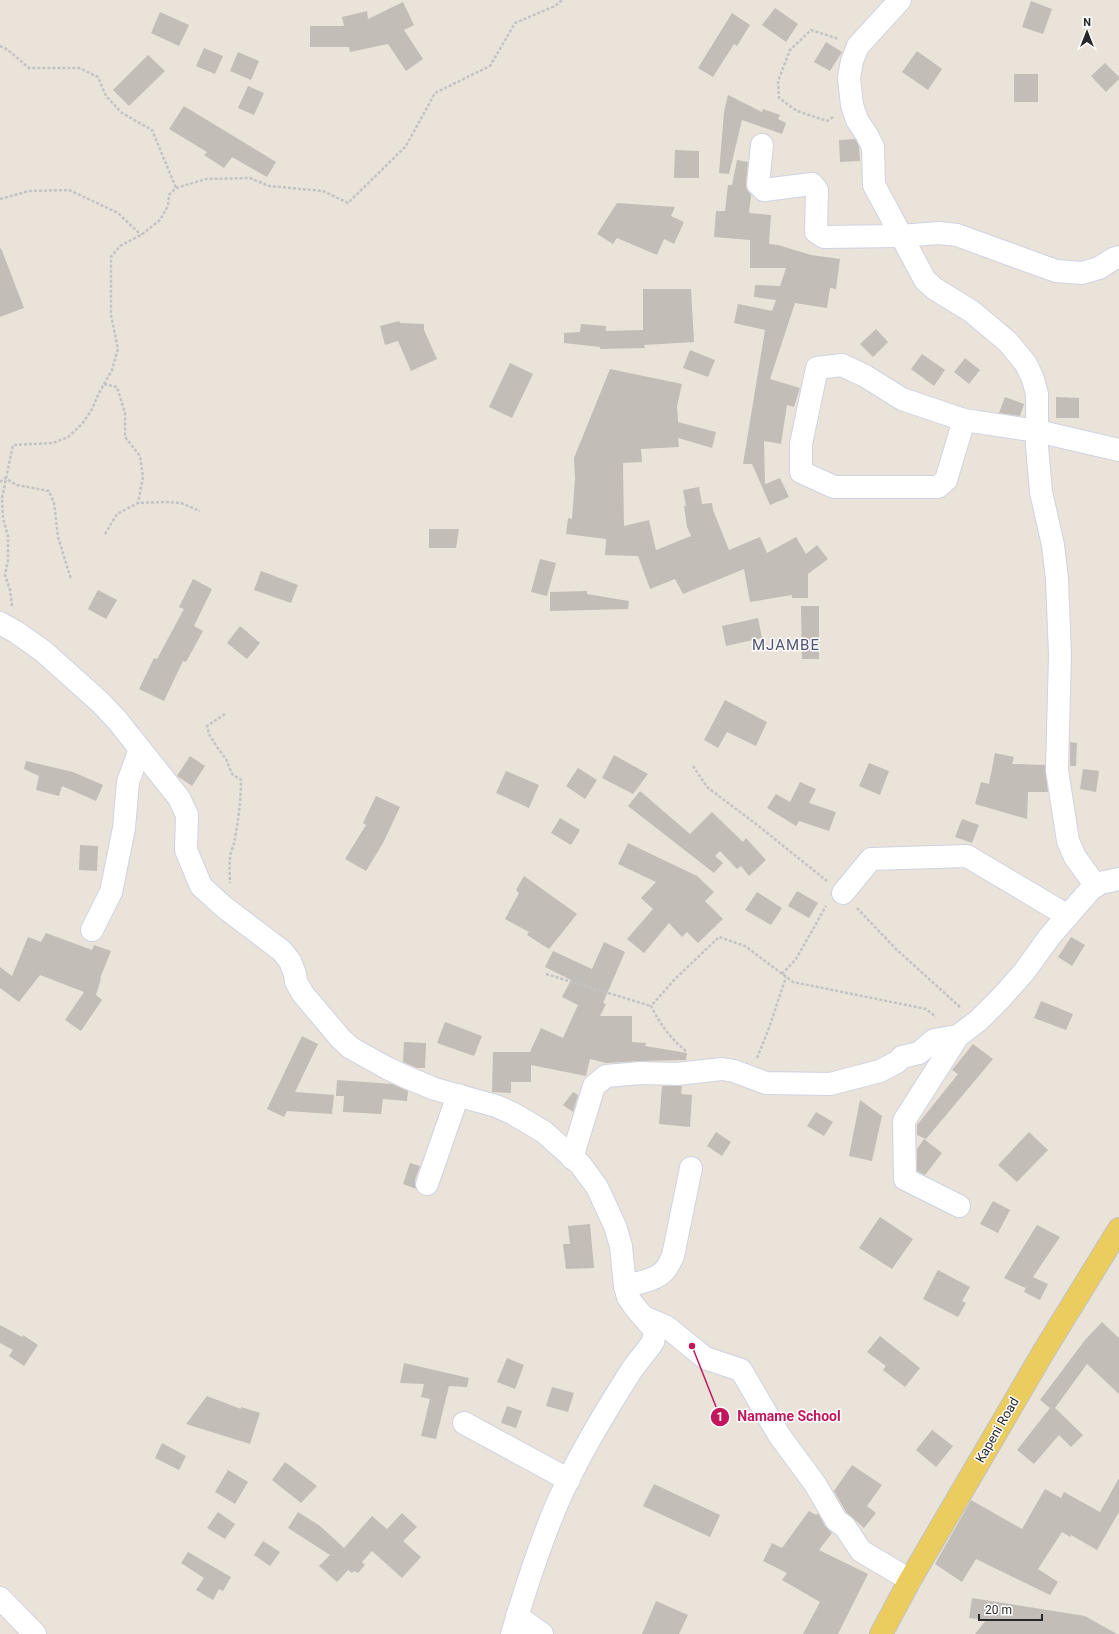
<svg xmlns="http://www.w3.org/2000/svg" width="1119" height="1634" font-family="Roboto,sans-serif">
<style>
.building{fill:#c2bdb7}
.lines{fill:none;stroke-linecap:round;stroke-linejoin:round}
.minor-casing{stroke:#cfd2e1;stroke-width:24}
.major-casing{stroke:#c3c3c3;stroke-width:24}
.path{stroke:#c3c3c3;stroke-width:2.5;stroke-dasharray:3 2;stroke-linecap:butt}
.minor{stroke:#fff;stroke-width:22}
.major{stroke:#eacc5f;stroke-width:22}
.labels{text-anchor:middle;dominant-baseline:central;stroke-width:3;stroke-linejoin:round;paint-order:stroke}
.street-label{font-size:13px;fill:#282828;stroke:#fff}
.quarter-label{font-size:15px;letter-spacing:1px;fill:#4b5276;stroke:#fff}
.leader{fill:none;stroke:#c2185b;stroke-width:1.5}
.callout-dot{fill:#c2185b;stroke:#fff;stroke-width:1.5}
.mark-label{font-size:12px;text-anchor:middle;font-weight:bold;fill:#fff}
.callout-label{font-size:14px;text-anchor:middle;font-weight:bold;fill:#c2185b;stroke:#fff;stroke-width:3;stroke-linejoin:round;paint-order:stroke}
</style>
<rect width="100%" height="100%" fill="#eae3da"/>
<g class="building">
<polygon points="1031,1 1052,9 1043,34 1022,27"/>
<polygon points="403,2 414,25 404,30 423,59 406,71 388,44 350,52 349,47 310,47 310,26 344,26 342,17 367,11 368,19"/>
<polygon points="775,8 798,24 786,42 762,25"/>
<polygon points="160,12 189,25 179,46 151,33"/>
<polygon points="732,13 750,25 737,46 734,44 713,77 698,68"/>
<polygon points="826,42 842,52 830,71 814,62"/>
<polygon points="204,48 223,56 215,74 196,66"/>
<polygon points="917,51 942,69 928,90 902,72"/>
<polygon points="238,52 259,61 251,80 230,71"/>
<polygon points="148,55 165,71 129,106 113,90"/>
<polygon points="1105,63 1119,77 1119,79 1106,92 1091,76"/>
<rect x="1014" y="74" width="24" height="28"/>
<polygon points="248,86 264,93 254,115 238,108"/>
<polygon points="728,95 762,112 763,109 780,115 778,119 786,123 782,134 742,120 729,174 719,173 724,112"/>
<polygon points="184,106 276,162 267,177 232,157 224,168 204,155 207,152 169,129"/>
<polygon points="855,139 859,146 860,161 840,162 839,140"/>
<polygon points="675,150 699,151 699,178 674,178"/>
<polygon points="737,160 748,162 746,183 746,188 751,195 749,213 771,215 769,244 778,245 811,255 840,259 836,289 830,288 827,308 795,303 770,379 800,388 794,407 787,405 781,444 764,441 765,484 780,478 789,497 770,505 752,464 743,464 765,330 734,323 738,304 772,311 776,300 754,297 755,285 780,286 786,268 750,268 750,240 714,237 716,211 725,211 728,185 732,185"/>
<polygon points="617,203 675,207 671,216 684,222 674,244 664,239 657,255 617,238 613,244 597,234"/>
<polygon points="1,248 24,308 0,317 0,249"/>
<polygon points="643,289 691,289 694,342 644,345 645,348 600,349 600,347 564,343 564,333 580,332 581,324 606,326 606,331 643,330"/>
<polygon points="399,321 400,323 424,324 424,330 437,359 411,371 398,341 385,345 380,326"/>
<polygon points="876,329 888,342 873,357 860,344"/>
<polygon points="690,350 715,360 708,377 683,368"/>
<polygon points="922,354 945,370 934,386 911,369"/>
<polygon points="965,358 980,370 969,384 954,372"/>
<polygon points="510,363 533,374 512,418 489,407"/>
<polygon points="610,369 682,384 677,406 678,422 716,432 712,448 678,438 679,447 641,449 642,462 623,463 624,526 649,520 656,550 691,536 687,527 684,506 686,506 683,490 699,487 702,504 712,503 713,510 729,550 760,537 767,553 796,537 806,554 817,545 828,559 808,574 808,598 792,598 792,595 750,602 744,569 683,594 675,579 650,589 638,556 605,555 606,539 566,534 568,518 572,519 575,478 574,458"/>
<polygon points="1005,397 1024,404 1020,416 999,413"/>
<polygon points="1056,397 1079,398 1079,418 1056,418"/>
<polygon points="429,529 459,529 456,548 429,548"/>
<polygon points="540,559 556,563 547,596 531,592"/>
<polygon points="261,571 298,585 291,603 254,590"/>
<polygon points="193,579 212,589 194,626 203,631 186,662 183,661 164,701 139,689 154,658 157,659 184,609 179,607"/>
<polygon points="98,590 117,600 106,619 88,609"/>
<polygon points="587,591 587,594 629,601 628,609 550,611 550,592"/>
<polygon points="801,606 819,606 819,659 802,659"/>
<polygon points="758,618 762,638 726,646 722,626"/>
<polygon points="240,626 260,643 247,659 227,643"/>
<polygon points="725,700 767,722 756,746 727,732 718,748 704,740"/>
<polygon points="1070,742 1077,743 1076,766 1070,766"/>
<polygon points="995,753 1014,757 1012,764 1045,765 1048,792 1028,792 1027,819 975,804 981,782 989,784"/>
<polygon points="614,755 648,774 633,794 602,778"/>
<polygon points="190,756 205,766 192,786 177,776"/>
<polygon points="26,761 73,772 103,785 96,801 62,786 59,796 36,790 39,776 24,769"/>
<polygon points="869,763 889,771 880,795 859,786"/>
<polygon points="578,768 597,780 585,799 566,786"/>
<polygon points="1083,769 1099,771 1096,792 1080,789"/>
<polygon points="506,771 539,785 529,808 496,793"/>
<polygon points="800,782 816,789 809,803 836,812 829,831 799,821 796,826 767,808 776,794 790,802"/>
<polygon points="640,791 690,834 712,812 743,842 746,838 766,860 749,876 741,866 737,869 720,851 715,856 723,863 714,873 628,806"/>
<polygon points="376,796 400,807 383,843 366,871 345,859 366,825 363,823"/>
<polygon points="560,818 580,830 571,845 551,833"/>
<polygon points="962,819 979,825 972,843 955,837"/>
<polygon points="628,843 697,876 714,892 705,901 723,919 698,943 687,932 682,937 669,923 644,953 627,939 653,909 641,898 656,882 618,864"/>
<polygon points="80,845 98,846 97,871 79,870"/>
<polygon points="524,876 577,914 549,949 527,935 529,932 505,919 519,893 516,890"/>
<polygon points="797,891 818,903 809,918 788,906"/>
<polygon points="757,892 782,908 771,925 745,910"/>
<polygon points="46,933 92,950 94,945 111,951 100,978 101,979 96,995 102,1000 81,1031 65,1020 84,992 40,975 19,1002 0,988 0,967 12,976 28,937 41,942"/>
<polygon points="1071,937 1085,945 1072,966 1058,957"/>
<polygon points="604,942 625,952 603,1003 606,1004 600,1016 632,1016 632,1042 646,1043 645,1046 687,1053 686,1060 640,1061 606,1063 590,1059 586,1076 531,1065 531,1082 511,1082 511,1093 492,1092 493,1052 530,1052 541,1028 563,1038 578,1005 562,997 571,980 545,967 553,951 592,969"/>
<polygon points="1041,1001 1073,1014 1066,1030 1034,1018"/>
<polygon points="445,1022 482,1036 474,1056 437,1043"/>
<polygon points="302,1036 318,1044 295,1092 334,1095 332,1114 287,1111 284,1117 267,1109"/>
<polygon points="404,1042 426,1043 425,1068 417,1068 403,1062"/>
<polygon points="973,1044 993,1059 926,1139 917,1135 917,1125 958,1074 952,1070"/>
<polygon points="337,1080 392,1084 408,1091 407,1101 383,1099 381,1114 343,1112 344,1096 336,1096"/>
<polygon points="662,1086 682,1086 681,1094 692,1095 690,1127 659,1124"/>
<polygon points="573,1092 578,1095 573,1112 563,1105"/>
<polygon points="860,1100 882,1116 872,1161 849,1156"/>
<polygon points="816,1112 833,1122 824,1136 807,1126"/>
<polygon points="716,1132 731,1142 722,1156 707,1146"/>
<polygon points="1029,1132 1048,1150 1017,1182 998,1165"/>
<polygon points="924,1139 942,1153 925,1175 917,1171 917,1149"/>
<polygon points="410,1163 420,1166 415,1180 416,1189 403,1184"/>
<polygon points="993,1201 1010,1210 998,1233 980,1224"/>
<polygon points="880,1217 913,1239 892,1269 859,1248"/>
<polygon points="590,1224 594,1268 566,1269 563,1244 570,1244 568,1226"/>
<polygon points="1037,1225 1060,1237 1033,1277 1048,1284 1040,1300 1024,1292 1027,1285 1025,1288 1004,1278"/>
<polygon points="938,1270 970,1287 962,1301 966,1303 958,1317 923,1299"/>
<polygon points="1102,1322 1119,1338 1119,1394 1087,1364 1055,1408 1083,1435 1071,1447 1059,1435 1034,1464 1017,1450 1050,1408 1040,1400 1085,1340"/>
<polygon points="0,1325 22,1337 23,1335 38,1345 24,1366 9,1356 13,1350 0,1343"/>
<polygon points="880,1336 920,1368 905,1387 883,1370 886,1366 867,1352"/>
<polygon points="507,1358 524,1365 515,1389 497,1382"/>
<polygon points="404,1363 469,1378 467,1387 449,1386 436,1439 421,1436 430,1399 421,1397 424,1384 400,1383"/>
<polygon points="552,1387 574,1393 568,1412 546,1406"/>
<polygon points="207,1396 241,1409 241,1407 260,1413 250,1444 186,1424"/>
<polygon points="507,1406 522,1411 516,1428 501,1423"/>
<polygon points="932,1430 953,1446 936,1467 916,1450"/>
<polygon points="162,1443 186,1456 179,1470 155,1458"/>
<polygon points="285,1462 317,1486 301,1503 272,1480"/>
<polygon points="852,1465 882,1485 867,1506 876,1513 864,1528 846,1512 834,1491"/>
<polygon points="228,1470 248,1482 235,1504 215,1492"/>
<polygon points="1119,1478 1119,1512 1097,1550 1071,1535 1070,1537 1062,1532 1038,1569 1058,1582 1050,1595 976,1559 962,1582 935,1564 971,1500 1022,1529 1045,1489 1061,1498 1064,1492 1100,1512"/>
<polygon points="654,1484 720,1515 710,1537 643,1506"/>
<polygon points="809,1511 816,1515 818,1513 825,1526 832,1533 819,1550 868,1574 838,1634 803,1634 820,1602 782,1580 787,1573 763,1561 772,1543 782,1548"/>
<polygon points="218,1512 235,1524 225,1539 207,1528"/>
<polygon points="298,1512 320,1526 344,1548 372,1516 387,1529 402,1513 417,1527 403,1541 421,1557 402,1578 372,1551 362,1562 365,1565 358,1573 354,1571 352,1573 348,1570 337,1582 319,1566 330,1555 288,1528"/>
<polygon points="263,1541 280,1552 270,1566 254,1555"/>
<polygon points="188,1552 231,1577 223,1591 219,1589 213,1600 196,1590 204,1578 181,1563"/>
<polygon points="972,1598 1085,1616 1117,1634 975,1634 986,1620 969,1618"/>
<polygon points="656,1601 688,1615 679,1634 642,1634"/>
</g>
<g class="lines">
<g class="minor-casing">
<g id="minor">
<polyline points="900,0 858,46 852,61 849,78 852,105 857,120 867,135 873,147 874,185 925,280 935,289 971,311 1008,342 1026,364 1033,379 1037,394 1037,446 1041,492 1053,545 1057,579 1060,655 1057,770 1068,841 1075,857 1096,886"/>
<polyline points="762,145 758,184 764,190 812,184 817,190 816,232 824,237 900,236 939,233 957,235 1056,271 1082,273 1099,268 1113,259 1119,257"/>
<polyline points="964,420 946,480 938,487 834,487 801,472 801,444 817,368 842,365 865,376 902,399 964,420 1037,431 1119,450"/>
<path d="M0,623L16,632L43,651L101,703L117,720L179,798L187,815L186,850L201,886L224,907L282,951L290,961L295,974L296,982L303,994L341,1039L351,1048L387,1068L406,1077L435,1089L496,1106L512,1113L544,1132L580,1164L597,1187L615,1226L621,1246L625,1286L628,1297L634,1306L652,1327L655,1332L653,1342C646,1352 638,1361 631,1371C604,1414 577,1458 557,1504C539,1546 525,1590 512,1634"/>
<polyline points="843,893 871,859 967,856 1068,916"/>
<polyline points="92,930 111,892 124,828 128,782 140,749"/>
<polyline points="958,1036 904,1121 905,1179 959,1206"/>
<polyline points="572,1158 594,1086 606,1076 641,1073 677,1074 722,1069 734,1071 766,1083 830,1084 880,1071 897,1062 902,1057 919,1053 934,1040 958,1036 979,1020 1000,999 1024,972 1050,936 1092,888 1100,883 1119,879"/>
<polyline points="427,1184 458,1095"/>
<path d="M625,1286C636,1283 654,1281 663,1272C668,1268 670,1261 673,1256L691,1168"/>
<polyline points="644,1317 667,1327 705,1358 741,1370 779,1435 815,1484 836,1520 845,1527 861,1551 910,1580"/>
<polyline points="464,1423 569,1480"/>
<polyline points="0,1598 35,1634"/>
<polyline points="517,1616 542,1634"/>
</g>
</g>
<g class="major-casing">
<polyline id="major" points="881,1634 910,1580 1044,1351 1119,1229"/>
</g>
<g class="path">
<polyline points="0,46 8,50 29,68 79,68 98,77 106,96 122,113 152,130 176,188"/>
<polyline points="833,117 827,121 797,111 779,98 778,81 790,50 811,30 839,39"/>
<polyline points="0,199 29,191 69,190 118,213 141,235"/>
<polyline points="104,384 117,387 125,413 125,437 140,456 143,477 138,503"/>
<polyline points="0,482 5,478 17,485 49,491 54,503 58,537 71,579"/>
<polyline points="105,534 117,514 138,503 167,502 181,503 200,511"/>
<polyline points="12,606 10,590 5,575 8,560 8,536 3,518 2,498 13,445 53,443 68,437 82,424 91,411 99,393 112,370 118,349 111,315 111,257 120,246 141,235 160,220 168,206 169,195 176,188 206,179 250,178 269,186 323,191 348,203 406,146 435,93 490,66 515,23 555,6 562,0"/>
<path d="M225,714L207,726L209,734L217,747L226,759L232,774L241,780C241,800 238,823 234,843C233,848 230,853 230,858C229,866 230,875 230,883"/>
<polyline points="693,766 707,787 756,824 827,881"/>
<polyline points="857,908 896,949 960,1007"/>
<polyline points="546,974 651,1006"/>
<polyline points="782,974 796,959 826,906"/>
<path d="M686,1051C670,1038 660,1024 651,1006L675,979L719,937L745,946L793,982L926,1009L936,1017"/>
<polyline points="757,1058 769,1028 786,977"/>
</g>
<use href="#minor" class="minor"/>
<use href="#major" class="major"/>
</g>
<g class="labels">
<g class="street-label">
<text transform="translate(997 1430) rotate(-60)">Kapeni Road</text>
</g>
<g class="quarter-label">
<text x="786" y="645">MJAMBE</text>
</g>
</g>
<path class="leader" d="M692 1346L720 1417"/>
<g class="callout-dot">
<circle cx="692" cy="1346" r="4"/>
<circle cx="720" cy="1417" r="10"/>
</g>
<g class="mark-label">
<text x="720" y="1421">1</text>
</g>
<g class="callout-label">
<text x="789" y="1421">Namame School</text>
</g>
<g transform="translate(1087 32)" stroke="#ffffff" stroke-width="3" paint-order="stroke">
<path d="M0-3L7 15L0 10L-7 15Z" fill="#282828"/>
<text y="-6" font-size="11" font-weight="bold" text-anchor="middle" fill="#282828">N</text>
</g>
<path d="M979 1614v6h63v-6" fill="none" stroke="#282828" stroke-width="2"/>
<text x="985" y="1614" font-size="12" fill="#282828" stroke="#ffffff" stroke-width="3" paint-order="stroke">20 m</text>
</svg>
